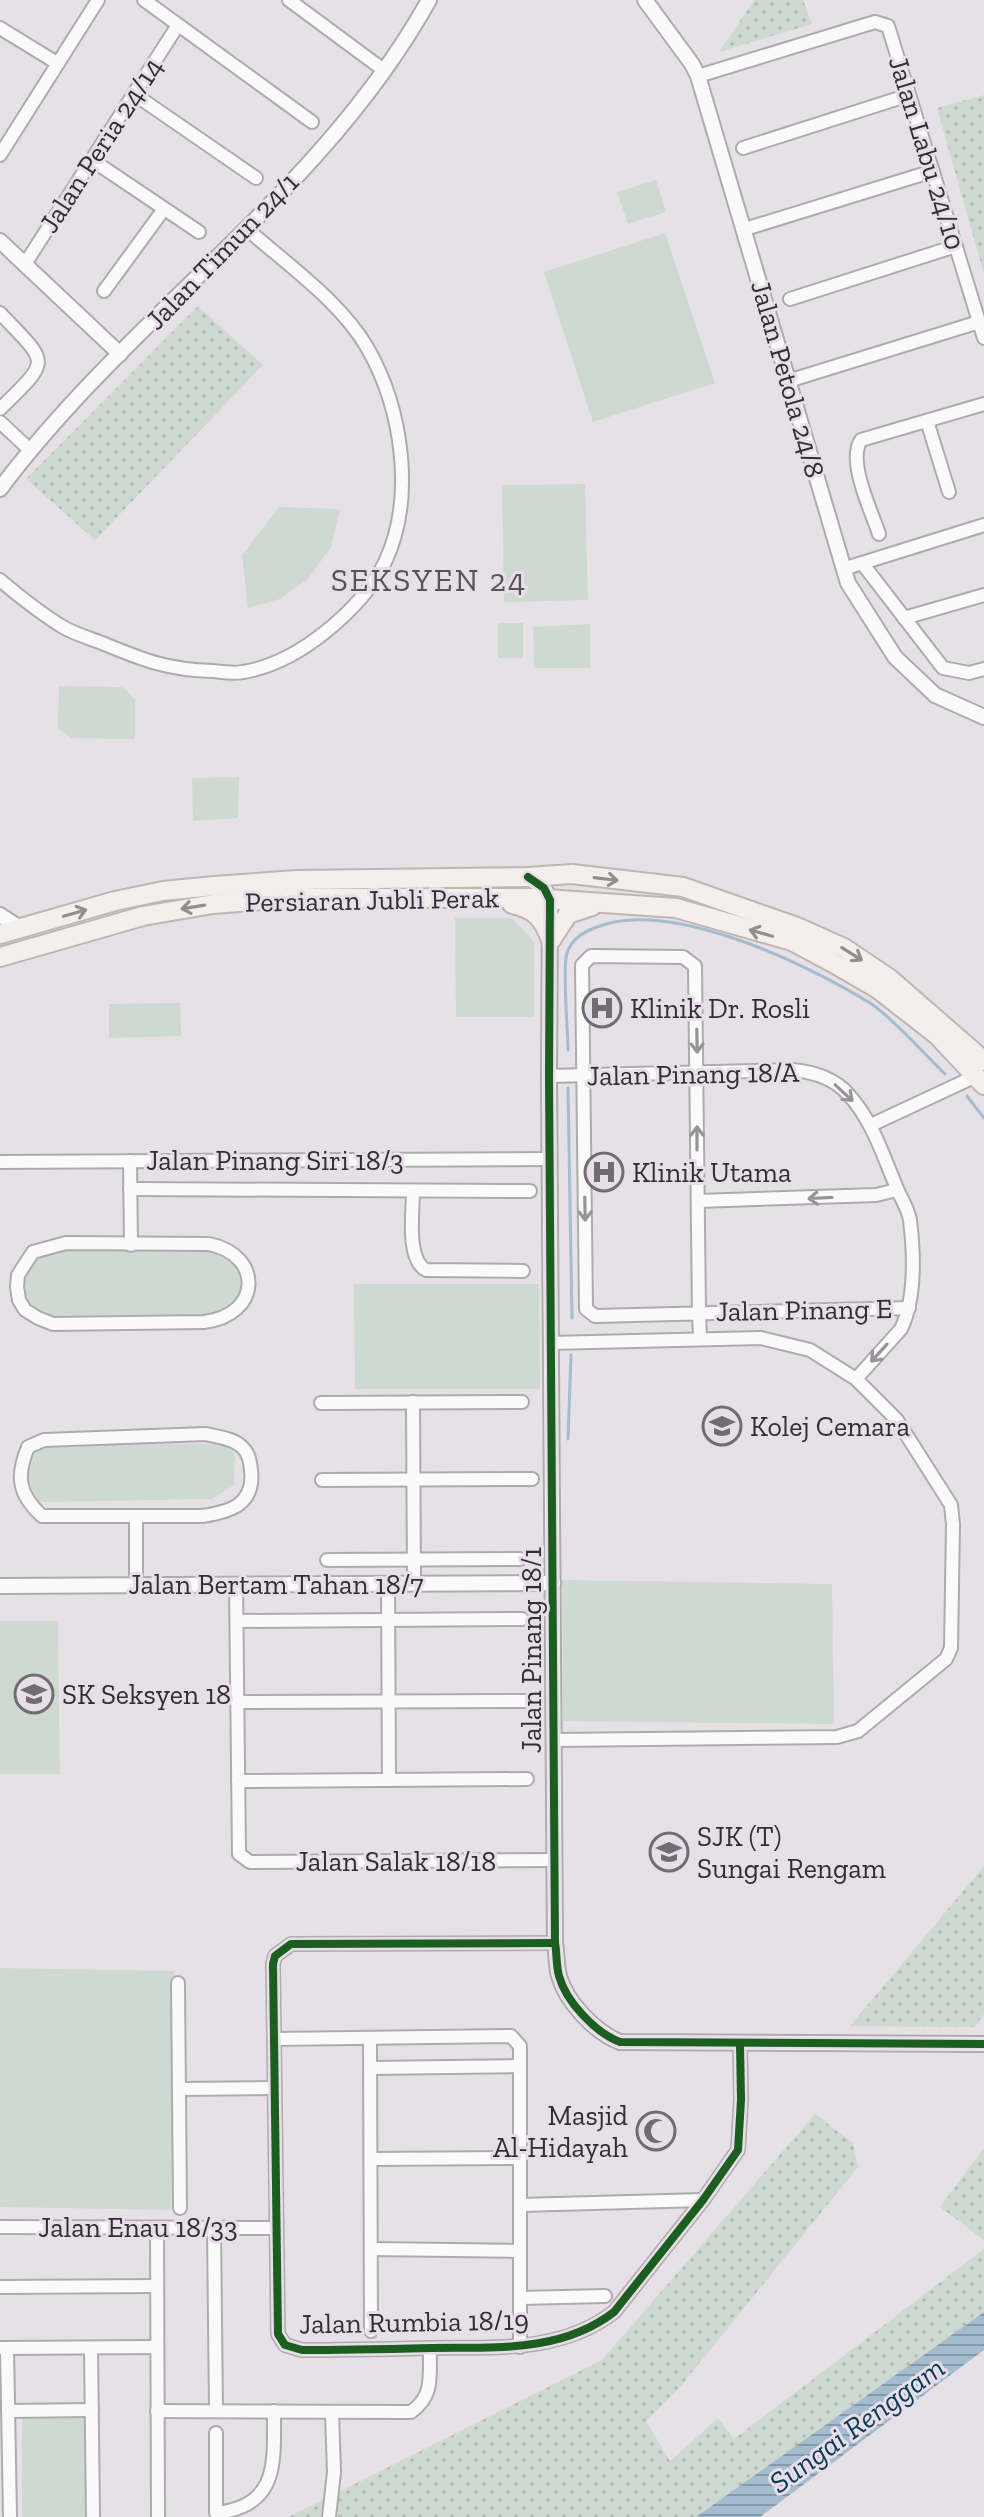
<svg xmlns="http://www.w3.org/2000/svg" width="984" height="2517" font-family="'Zilla Slab',serif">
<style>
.grass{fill:url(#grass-dots)}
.green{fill:#cedad1}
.water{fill:url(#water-rules)}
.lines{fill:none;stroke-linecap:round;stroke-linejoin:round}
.stream{stroke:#a4bccf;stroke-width:3}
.minor-casing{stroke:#aeabaf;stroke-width:16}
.tertiary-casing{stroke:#aeabaf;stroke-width:18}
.primary-casing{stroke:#bfb6b1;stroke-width:22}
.minor{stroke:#fbfafb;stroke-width:12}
.tertiary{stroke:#fbfafb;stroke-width:14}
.primary{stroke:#f4efec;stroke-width:18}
.cycleway-casing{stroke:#e8dee9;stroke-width:13}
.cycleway{stroke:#1b5e20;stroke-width:8}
.oneway{stroke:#928e8e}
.oneway2{stroke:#969496}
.labels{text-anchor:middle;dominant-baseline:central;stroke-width:6;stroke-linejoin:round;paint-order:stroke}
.street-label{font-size:28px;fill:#312d31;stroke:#e8dee9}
.poi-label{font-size:28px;fill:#312d31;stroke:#e8dee9;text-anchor:start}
.water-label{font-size:30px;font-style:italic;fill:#073b54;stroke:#e8dee9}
.quarter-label{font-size:32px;letter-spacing:2px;fill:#5a525b;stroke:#e8dee9}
</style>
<defs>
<pattern id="grass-dots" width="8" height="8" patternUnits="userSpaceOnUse" patternTransform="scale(2)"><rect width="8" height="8" fill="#cedad1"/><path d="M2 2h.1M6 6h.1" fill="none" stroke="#b1bbb4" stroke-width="1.8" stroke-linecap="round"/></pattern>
<pattern id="water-rules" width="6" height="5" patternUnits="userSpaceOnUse" patternTransform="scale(2)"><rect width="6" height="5" fill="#a4bccf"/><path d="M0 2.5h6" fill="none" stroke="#8699a9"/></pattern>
</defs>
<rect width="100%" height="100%" fill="#e6e1e6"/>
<g class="grass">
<polygon points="754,0 803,0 812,24 719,52"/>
<polygon points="984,95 984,274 937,108"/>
<polygon points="198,306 263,365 95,540 26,479"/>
<polygon points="984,1866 984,2014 975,2027 850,2026"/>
<polygon points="815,2114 853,2143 858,2167 681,2386 646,2421 670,2461 718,2418 734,2439 984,2249 984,2312 696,2517 289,2517 602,2360"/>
<polygon points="984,2148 984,2240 940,2207"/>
</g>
<g class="green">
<polygon points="656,180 666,212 628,224 617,192"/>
<polygon points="665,233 715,383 593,422 544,272"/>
<polygon points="585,484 588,600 504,602 502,485"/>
<polygon points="279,507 340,509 331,547 308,579 280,599 248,608 242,555"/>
<rect x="498" y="623" width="25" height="35"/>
<polygon points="590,624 590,668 534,668 533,627"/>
<polygon points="59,686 122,687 135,699 135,739 71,738 58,728"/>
<polygon points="239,777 238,818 193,821 192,778"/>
<polygon points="455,918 512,918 534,942 534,1017 456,1017"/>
<polygon points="180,1003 181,1036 109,1038 109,1004"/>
<path d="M49,1250H212C240,1262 240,1268 241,1297L220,1315L55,1319C48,1316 37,1313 32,1307C12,1288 27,1259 49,1250Z"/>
<polygon points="354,1284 539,1284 540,1389 355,1389"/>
<path d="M49,1443L228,1444L235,1455L234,1485L212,1499L40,1502C23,1479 21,1457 49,1443Z"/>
<polygon points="562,1580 832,1584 834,1724 563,1721"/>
<polygon points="0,1621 58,1621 60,1774 0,1774"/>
<polygon points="0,1968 174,1971 171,2210 0,2207"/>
<polygon points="22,2416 87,2416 88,2517 22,2517"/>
</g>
<polygon class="water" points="984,2312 984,2350 760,2517 696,2517"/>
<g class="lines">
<g class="stream">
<path d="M568,1050C568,1031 562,967 567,953C572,938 584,932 597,927C670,898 807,964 870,1003C892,1017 925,1055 945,1074"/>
<polyline points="568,1088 572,1318"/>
<polyline points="967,1096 984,1118"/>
<polyline points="568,1439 571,1355"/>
</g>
<g class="minor-casing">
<g id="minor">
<polyline points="144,0 312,122"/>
<polyline points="289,0 385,71"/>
<polyline points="0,28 57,63"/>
<polyline points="698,76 875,22 888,26 984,338"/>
<polyline points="134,94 256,178"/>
<polyline points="743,148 909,95"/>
<polyline points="0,155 98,0"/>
<polyline points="92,160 199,232"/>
<polyline points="745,229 933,171"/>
<polyline points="25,264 178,25"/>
<polyline points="104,291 164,209"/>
<polyline points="790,299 956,246"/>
<path d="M0,313C49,365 52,358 0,409"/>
<polyline points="788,381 979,322"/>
<polyline points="927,421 949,492"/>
<polyline points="0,422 30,450"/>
<path d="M879,534C871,510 847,461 861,440L984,404"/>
<polyline points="862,563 943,668 969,673 984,669"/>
<polyline points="843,569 984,525"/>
<path d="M0,580C20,597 40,613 63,627C75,634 89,638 102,643C143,660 168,670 213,671C222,672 233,674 243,672C274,667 300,652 324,633C348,614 373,588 386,560C415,496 402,409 368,349C342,303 288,265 248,230"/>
<polyline points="904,618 984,595"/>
<path d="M549,1076L793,1070C813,1072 834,1078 848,1094C872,1120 882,1153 896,1186C900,1197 908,1208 910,1220C914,1253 916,1298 901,1329L856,1379"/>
<polyline points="871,1125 976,1076"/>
<polyline points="130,1161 131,1245"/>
<polyline points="0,1162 550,1159"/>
<polyline points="130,1189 530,1191"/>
<path d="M413,1191C413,1212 406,1259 426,1270L523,1271"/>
<polyline points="698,1201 876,1195 897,1190"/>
<path d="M66,1243L209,1244C263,1255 262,1315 204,1322L53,1324L38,1318L25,1310L19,1300L17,1287L18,1275L33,1252Z"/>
<polyline points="700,1337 699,1313 695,966 683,957 591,956 582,965 586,1309 595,1316 909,1308"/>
<polyline points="550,1343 761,1338 810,1350 856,1379 897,1420 951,1505 953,1524 951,1648 946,1659 858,1731 837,1737 554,1740"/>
<polyline points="413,1402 414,1584"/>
<polyline points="321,1403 522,1402"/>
<path d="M206,1434C217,1437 233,1438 242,1447C249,1453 250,1462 251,1470C255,1504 231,1512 202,1516H42C18,1494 16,1476 28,1447L44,1440Z"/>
<polyline points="322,1480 532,1479"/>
<polyline points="136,1517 136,1585"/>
<polyline points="327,1560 520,1559"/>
<polyline points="236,1584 239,1854 250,1862 555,1860"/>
<polyline points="388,1584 389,1780"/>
<polyline points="237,1621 522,1619"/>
<polyline points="237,1702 531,1701"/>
<polyline points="238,1781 527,1779"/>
<path d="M555,1943L291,1944L275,1956L273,1964L278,2334L285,2345L302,2350C345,2350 388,2349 431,2348C494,2347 561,2353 614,2312L703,2200L738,2150L741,2100L740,2043"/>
<polyline points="178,1983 180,2208"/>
<polyline points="274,2039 511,2036 520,2046 520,2347"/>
<polyline points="370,2039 371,2331"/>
<polyline points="371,2068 520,2066"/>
<polyline points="179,2089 274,2088"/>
<polyline points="371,2159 520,2158"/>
<polyline points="520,2205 703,2200"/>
<polyline points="0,2227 276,2228"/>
<polyline points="157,2228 158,2517"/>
<polyline points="214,2228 216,2411"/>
<polyline points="371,2249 520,2251"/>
<polyline points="0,2287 157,2286"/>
<polyline points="520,2298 605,2296"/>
<polyline points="0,2348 157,2347"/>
<polyline points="7,2348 10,2517"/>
<polyline points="91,2348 93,2517"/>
<polyline points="8,2411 92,2410"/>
<path d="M157,2411L411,2412C435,2395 429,2375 430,2348"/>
<path d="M216,2433V2513C279,2506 274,2463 274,2411"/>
<polyline points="329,2517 334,2472 332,2412"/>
</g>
</g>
<g class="tertiary-casing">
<g id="tertiary">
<polyline points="645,0 692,64 698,76 848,583 895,657 935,695 984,717"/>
<polyline points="0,241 120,354"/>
<path d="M0,489C130,315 321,194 429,0"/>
<path d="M528,877L544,888L550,900L549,1076L555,1943C557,1953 556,1965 559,1976C566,2002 596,2033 620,2042L984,2044"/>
<polyline points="0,915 20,928"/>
<polyline points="0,1586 553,1583"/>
</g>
</g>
<g class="primary-casing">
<g id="primary">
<path d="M512,904C535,909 543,918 551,940"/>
<polyline points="0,934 115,901 163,891 214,886 297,880 528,877 572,874 683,887 797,927 844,948 890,979 984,1061"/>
<polyline points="551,940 568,914 592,906"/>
<polyline points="0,957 143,916 213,904 290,898 531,898 676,908 792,941 835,964 878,989 937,1035 984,1085"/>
</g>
</g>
<use href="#minor" class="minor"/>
<use href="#tertiary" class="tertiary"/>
<use href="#primary" class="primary"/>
<g class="cycleway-casing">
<g id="cycleway">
<path d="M528,877L544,888L550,900L549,1076L555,1943C557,1953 556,1965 559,1976C566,2002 596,2033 620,2042L984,2044"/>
<path d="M555,1943L291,1944L275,1956L273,1964L278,2334L285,2345L302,2350C345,2350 388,2349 431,2348C494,2347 561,2353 614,2312L703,2200L738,2150L741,2100L740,2043"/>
</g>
</g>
<use href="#cycleway" class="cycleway"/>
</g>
<defs><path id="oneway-shaft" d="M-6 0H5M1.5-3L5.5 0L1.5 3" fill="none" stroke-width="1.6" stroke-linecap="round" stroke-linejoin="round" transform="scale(2)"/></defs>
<g class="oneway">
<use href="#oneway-shaft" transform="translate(606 879) rotate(7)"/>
<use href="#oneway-shaft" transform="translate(193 907) rotate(171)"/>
<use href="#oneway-shaft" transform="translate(75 913) rotate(-16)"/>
<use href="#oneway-shaft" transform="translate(761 933) rotate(-164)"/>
<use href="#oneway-shaft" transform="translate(852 954) rotate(32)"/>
</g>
<g class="oneway2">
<use href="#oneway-shaft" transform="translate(697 1041) rotate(89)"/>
<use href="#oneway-shaft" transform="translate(844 1093) rotate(43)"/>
<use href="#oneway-shaft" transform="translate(697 1138) rotate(-90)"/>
<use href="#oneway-shaft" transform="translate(820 1198) rotate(177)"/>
<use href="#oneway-shaft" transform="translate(585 1209) rotate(89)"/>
<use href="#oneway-shaft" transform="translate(879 1353) rotate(132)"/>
</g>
<defs>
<g id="hospital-ring" transform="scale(2)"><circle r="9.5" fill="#e8dee9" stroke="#706c70" stroke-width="1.5"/><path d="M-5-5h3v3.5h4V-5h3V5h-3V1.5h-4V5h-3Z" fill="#706c70"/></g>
<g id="university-ring" transform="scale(2)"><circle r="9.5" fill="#e8dee9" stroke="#706c70" stroke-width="1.5"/><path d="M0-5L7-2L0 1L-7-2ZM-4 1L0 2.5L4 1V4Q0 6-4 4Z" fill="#706c70"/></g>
<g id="school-ring" transform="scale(2)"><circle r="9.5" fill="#e8dee9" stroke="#706c70" stroke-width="1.5"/><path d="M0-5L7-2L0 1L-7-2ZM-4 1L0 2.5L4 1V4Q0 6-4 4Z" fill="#706c70"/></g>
<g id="mosque-ring" transform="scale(2)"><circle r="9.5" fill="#e8dee9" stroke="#706c70" stroke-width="1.5"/><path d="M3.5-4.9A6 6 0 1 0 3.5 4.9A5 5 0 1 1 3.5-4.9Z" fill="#706c70"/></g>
</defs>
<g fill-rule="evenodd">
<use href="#hospital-ring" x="602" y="1008"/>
<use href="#hospital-ring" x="604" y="1172"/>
<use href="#university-ring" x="722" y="1426"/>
<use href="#school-ring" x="34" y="1694"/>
<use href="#school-ring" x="669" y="1852"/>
<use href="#mosque-ring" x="656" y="2131"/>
</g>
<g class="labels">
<g class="street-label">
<text transform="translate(101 145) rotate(-57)">Jalan Peria 24/14</text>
<text transform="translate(927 153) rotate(73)">Jalan Labu 24/10</text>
<text transform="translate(222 251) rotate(-46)">Jalan Timun 24/1</text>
<text transform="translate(788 379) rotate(74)">Jalan Petola 24/8</text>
<text transform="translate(372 900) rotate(-1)">Persiaran Jubli Perak</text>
<text transform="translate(693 1074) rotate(-1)">Jalan Pinang 18/A</text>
<text x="275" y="1160">Jalan Pinang Siri 18/3</text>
<text transform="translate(804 1310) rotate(-1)">Jalan Pinang E</text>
<text x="276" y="1584">Jalan Bertam Tahan 18/7</text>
<text transform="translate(531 1650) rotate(-90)">Jalan Pinang 18/1</text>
<text x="396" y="1861">Jalan Salak 18/18</text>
<text x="138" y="2227">Jalan Enau 18/33</text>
<text transform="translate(414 2322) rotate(-1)">Jalan Rumbia 18/19</text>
</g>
<g class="poi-label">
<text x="630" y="1008">Klinik Dr. Rosli</text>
<text x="632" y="1172">Klinik Utama</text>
<text x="750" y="1426">Kolej Cemara</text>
<text x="62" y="1694">SK Seksyen 18</text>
<text x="697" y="1836">SJK (T)<tspan x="697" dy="32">Sungai Rengam</tspan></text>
<text x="628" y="2115" text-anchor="end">Masjid<tspan x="628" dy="32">Al-Hidayah</tspan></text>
</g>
<g class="water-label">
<text transform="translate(857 2425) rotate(-36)">Sungai Renggam</text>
</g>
<g class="quarter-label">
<text x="429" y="580">SEKSYEN 24</text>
</g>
</g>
</svg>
